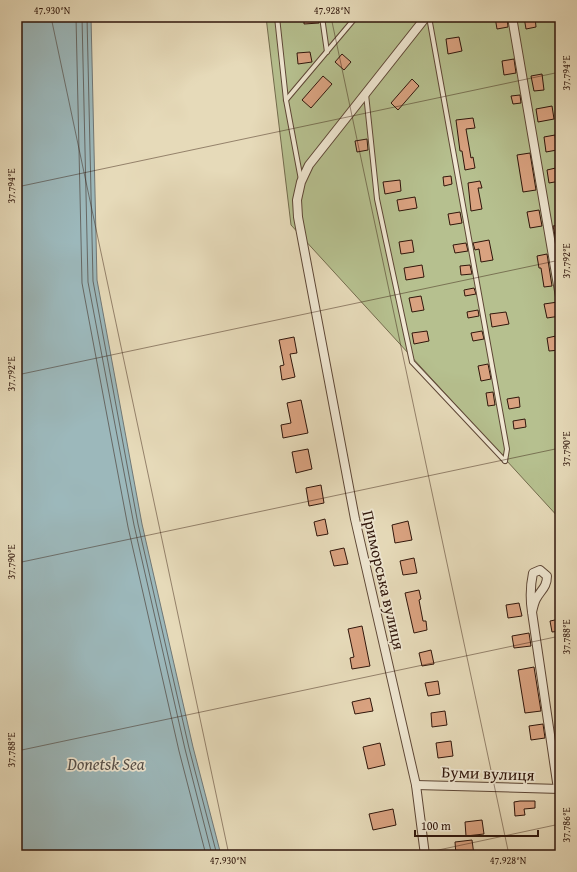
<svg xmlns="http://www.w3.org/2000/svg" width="577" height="872" font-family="'Gentium Book Plus',serif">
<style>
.green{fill:#b6c08f;stroke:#736b4d}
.water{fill:#9cb8bb;stroke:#717775}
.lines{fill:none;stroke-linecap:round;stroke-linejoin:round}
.shore{stroke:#666763;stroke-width:1}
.building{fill:#d9a280;stroke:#30160b}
.lane-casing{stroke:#5e4736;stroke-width:6}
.street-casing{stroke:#5e4736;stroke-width:10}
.lane{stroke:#efe7d2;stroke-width:4}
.street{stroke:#efe7d2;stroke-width:8}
.ticks{fill:none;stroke:#30160b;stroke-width:1;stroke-opacity:0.45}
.labels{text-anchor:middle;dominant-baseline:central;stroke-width:3.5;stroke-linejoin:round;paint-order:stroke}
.street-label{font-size:16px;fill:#30160b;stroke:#efe7d2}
.water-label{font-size:17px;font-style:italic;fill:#564f49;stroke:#efe7d2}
.neatline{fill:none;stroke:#30160b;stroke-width:1.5}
.ticks-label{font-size:10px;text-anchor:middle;fill:#30160b}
</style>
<rect width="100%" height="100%" fill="#e6dab9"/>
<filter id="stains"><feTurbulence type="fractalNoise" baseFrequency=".005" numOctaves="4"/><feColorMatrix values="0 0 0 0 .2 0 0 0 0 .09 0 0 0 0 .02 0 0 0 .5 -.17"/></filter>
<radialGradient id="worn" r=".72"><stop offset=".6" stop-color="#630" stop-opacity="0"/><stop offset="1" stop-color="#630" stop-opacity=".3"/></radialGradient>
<polygon class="green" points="266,17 560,17 560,519 291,225"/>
<polygon class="water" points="17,17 91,17 97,280 142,524 193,747 221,855 17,855"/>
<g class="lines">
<g class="shore">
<polyline points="76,17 82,283 128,527 179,751 206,855"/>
<polyline points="82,17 88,282 134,525 185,749 212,855"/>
<polyline points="87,17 93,281 138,524 189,748 217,855"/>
</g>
</g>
<g class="building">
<polygon points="304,17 319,17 319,23 304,24"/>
<polygon points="495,17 507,17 508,27 497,29"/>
<polygon points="524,17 535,17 536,27 526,29"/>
<polygon points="459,37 462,51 448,54 446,39"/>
<polygon points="310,52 312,62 298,64 297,53"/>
<polygon points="342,54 351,62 344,70 335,62"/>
<polygon points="514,59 516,73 504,75 502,61"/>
<polygon points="542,74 544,90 534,91 531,76"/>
<polygon points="323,76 332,84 311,108 302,100"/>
<polygon points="412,79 419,86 398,110 391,103"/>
<polygon points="520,95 521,103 513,104 511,96"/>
<polygon points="552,106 554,119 538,122 536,109"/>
<polygon points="473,118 475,128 466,129 471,158 473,157 475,168 465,170 462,151 460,151 456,120"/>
<polygon points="555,135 557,150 546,152 544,137"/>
<polygon points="367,139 368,150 357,152 355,141"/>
<polygon points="530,153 536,190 523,192 517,155"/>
<polygon points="560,167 560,181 549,183 547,170"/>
<polygon points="451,176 452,184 444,186 443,177"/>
<polygon points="400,180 401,191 385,194 383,182"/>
<polygon points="480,181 482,188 478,188 482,209 471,211 468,183"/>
<polygon points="415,197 417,208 399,211 397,200"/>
<polygon points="539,210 542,226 530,228 527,212"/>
<polygon points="460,212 462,223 450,225 448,214"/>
<polygon points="560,225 560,250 558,250 553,226"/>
<polygon points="412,240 414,252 401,254 399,242"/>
<polygon points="489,240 493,260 481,262 479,249 475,250 473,243"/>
<polygon points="466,243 468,251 455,253 453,245"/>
<polygon points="547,254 552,286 544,287 541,268 539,268 537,256"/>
<polygon points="422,265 424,277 406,280 404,268"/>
<polygon points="470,265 472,274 461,275 460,266"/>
<polygon points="474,288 476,294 465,296 464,290"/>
<polygon points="421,296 424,310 412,312 409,298"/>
<polygon points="558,302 560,316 547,318 544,304"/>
<polygon points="478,310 479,316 468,318 467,312"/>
<polygon points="506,312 509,324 492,327 490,314"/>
<polygon points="427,331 429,341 414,344 412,333"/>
<polygon points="482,331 484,339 473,341 471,333"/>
<polygon points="560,335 560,350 549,351 547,338"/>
<polygon points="294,337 297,353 290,354 295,377 282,380 280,366 284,365 279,340"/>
<polygon points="488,364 491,379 481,381 478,366"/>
<polygon points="493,392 495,405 488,406 486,393"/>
<polygon points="519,397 520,407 509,409 507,399"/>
<polygon points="301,400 308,433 283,438 281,425 291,423 287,403"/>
<polygon points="525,419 526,427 514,429 513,421"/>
<polygon points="308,449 312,469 296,473 292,452"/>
<polygon points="321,485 324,503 309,506 306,488"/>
<polygon points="325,519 328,534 317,536 314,522"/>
<polygon points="408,521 412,540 395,543 392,525"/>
<polygon points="344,548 348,564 334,566 330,551"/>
<polygon points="414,558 417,573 403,575 400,561"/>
<polygon points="419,590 421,599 419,600 423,621 426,621 427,630 414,633 405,593"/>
<polygon points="519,603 522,616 508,618 506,605"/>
<polygon points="560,619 560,631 552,632 550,621"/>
<polygon points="362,626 370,666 352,669 350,658 354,657 348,629"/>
<polygon points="529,633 531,646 514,648 512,636"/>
<polygon points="431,650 434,664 422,666 419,653"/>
<polygon points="534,667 541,711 525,713 518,670"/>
<polygon points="438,681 440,694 428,696 425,683"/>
<polygon points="370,698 373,711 355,714 352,702"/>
<polygon points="445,711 447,725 432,727 431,713"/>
<polygon points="543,724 545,738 531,740 529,726"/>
<polygon points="451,741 453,756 438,758 436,743"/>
<polygon points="380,743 385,765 368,769 363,747"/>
<polygon points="520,801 535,801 535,808 524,809 525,815 515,816 514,802"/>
<polygon points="393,809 396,825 373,830 369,814"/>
<polygon points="482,820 484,834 466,836 465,822"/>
<polygon points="472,840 474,855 456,855 455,842"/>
</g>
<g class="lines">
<g class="lane-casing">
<g id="lane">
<polyline points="277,17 286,100 301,180"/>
<polyline points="322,17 327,52"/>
<polyline points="429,17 507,449 505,461"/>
<polyline points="366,94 377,199 412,362 505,461"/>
<polyline points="286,100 356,17"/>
</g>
</g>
<g class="street-casing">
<g id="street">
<polyline points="512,17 560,297"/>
<path d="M532,612C533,608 534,603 536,599C541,590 547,587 547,576L540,570L533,573C530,587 530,599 532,612L558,789"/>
<polyline points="416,785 560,789"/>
<polyline points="425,855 416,785 355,519 298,217 297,200 301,182 309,165 426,17"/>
</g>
</g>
<use href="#lane" class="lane"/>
<use href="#street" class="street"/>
</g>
<path class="ticks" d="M51,17L229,855M331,17L509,855M17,187L560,72M17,375L560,260M17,563L560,448M17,751L560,636M415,855L560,824"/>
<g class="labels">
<g class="street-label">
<text transform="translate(384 580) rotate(77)">Приморська вулиця</text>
<text transform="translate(488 773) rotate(2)">Буми вулиця</text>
</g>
<g class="water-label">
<text x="106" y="763">Donetsk Sea</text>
</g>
</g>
<rect width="577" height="872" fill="none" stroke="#e6dab9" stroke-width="44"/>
<path d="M415 830v6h123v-6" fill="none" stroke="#30160b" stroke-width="2"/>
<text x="421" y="830" font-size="12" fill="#30160b" stroke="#efe7d2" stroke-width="3" paint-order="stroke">100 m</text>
<rect x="22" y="22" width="533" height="828" class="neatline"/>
<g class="ticks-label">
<text x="52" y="14">47.930°N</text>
<text x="332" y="14">47.928°N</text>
<text transform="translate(566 73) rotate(-90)" y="4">37.794°E</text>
<text transform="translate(11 186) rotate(-90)" y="4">37.794°E</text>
<text transform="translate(566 261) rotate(-90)" y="4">37.792°E</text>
<text transform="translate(11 374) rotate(-90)" y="4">37.792°E</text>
<text transform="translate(566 449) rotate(-90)" y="4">37.790°E</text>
<text transform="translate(11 562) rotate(-90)" y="4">37.790°E</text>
<text transform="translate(566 637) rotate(-90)" y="4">37.788°E</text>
<text transform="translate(11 750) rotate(-90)" y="4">37.788°E</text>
<text transform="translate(566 825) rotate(-90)" y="4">37.786°E</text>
<text x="228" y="864">47.930°N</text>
<text x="508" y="864">47.928°N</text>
</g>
<rect width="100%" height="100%" filter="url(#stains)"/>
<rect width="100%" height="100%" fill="url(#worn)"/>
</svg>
